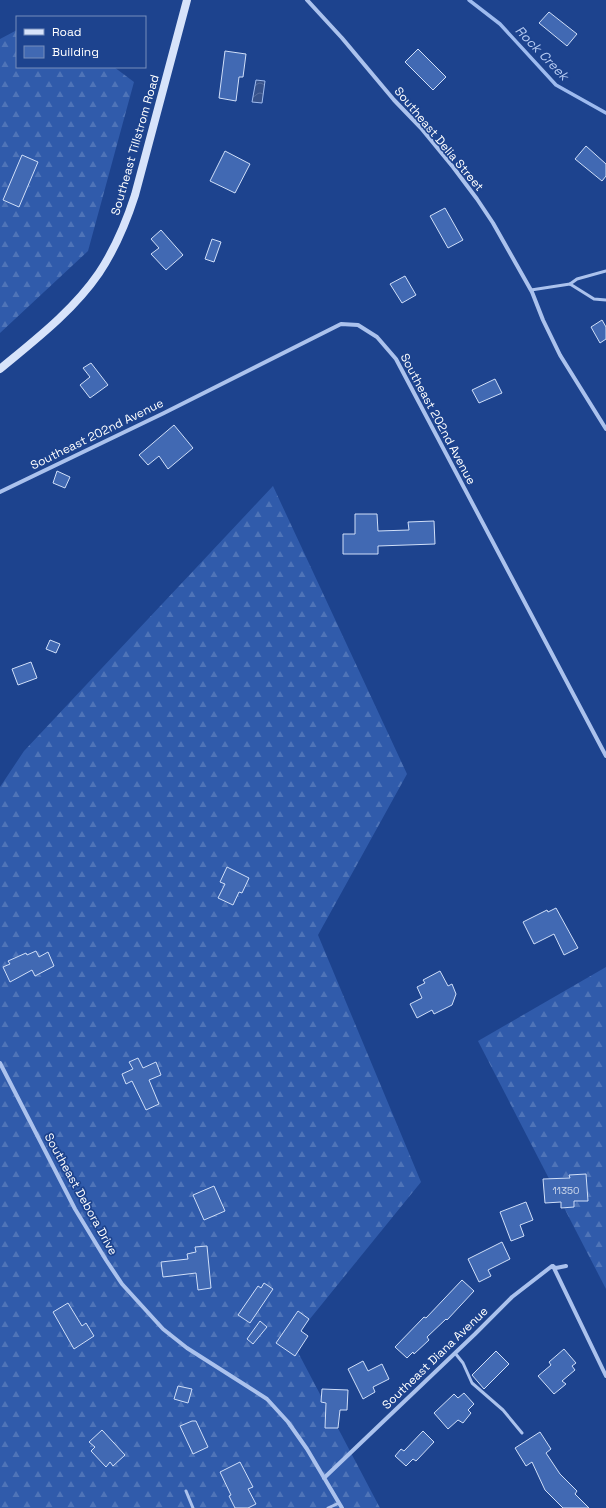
<svg xmlns="http://www.w3.org/2000/svg" width="606" height="1508" font-family="'Space Grotesk',sans-serif">
<style>
.forest{fill:url(#forest-firs)}
.water{fill:url(#water-waves);stroke:#9ebbef}
.lines{fill:none;stroke-linecap:round;stroke-linejoin:round}
.stream{stroke:#9ebbef;stroke-width:3.5}
.building{fill:#4169b3;stroke:#d0dff9}
.service{stroke:#abc2ed;stroke-width:3}
.minor{stroke:#abc2ed;stroke-width:4}
.secondary{stroke:#d7e3fa;stroke-width:8}
.labels{text-anchor:middle;dominant-baseline:central;stroke-width:3.5;stroke-linejoin:round;paint-order:stroke}
.number-label{font-size:10px;fill:#d0daec}
.street-label{font-size:12px;fill:#fff;stroke:#1d438e}
.water-label{font-size:13px;font-style:italic;fill:#b7ccf4;stroke:#1d438e}
</style>
<defs>
<pattern id="forest-firs" width="22" height="20" patternUnits="userSpaceOnUse"><rect width="22" height="20" fill="#305bab"/><path d="M5 1l3.5 6h-7zM16 11l3.5 6h-7z" fill="#4f74b8"/></pattern>
<pattern id="water-waves" width="16" height="10" patternUnits="userSpaceOnUse"><rect width="16" height="10" fill="#37528a"/><path d="M0 5q4-4 8 0t8 0" fill="none" stroke="#556c9c"/></pattern>
</defs>
<rect width="100%" height="100%" fill="#1d438e"/>
<g class="forest">
<polygon points="17,30 17,67 114,67 134,82 88,251 0,333 0,39"/>
<polygon points="273,486 407,774 318,935 421,1182 292,1341 380,1508 0,1508 0,787 24,751"/>
<polygon points="606,967 606,1289 478,1041"/>
</g>
<polygon class="water" points="256,80 265,81 262,103 252,102"/>
<g class="lines">
<polyline class="stream" points="469,0 500,24 556,85 606,113"/>
</g>
<g class="building">
<polygon points="549,12 577,34 567,46 539,23"/>
<polygon points="418,49 446,77 433,90 405,62"/>
<polygon points="225,51 246,54 243,77 239,77 236,101 219,98"/>
<polygon points="586,146 606,164 606,176 602,181 575,159"/>
<polygon points="225,151 250,164 235,193 210,181"/>
<polygon points="22,155 38,162 19,207 3,200"/>
<polygon points="445,208 463,240 448,248 430,216"/>
<polygon points="161,230 183,255 166,270 151,254 159,248 151,239"/>
<polygon points="212,239 221,242 214,262 205,259"/>
<polygon points="405,276 416,295 402,303 390,284"/>
<polygon points="602,320 606,327 606,339 600,343 591,327"/>
<polygon points="91,363 108,385 90,398 80,385 90,377 83,368"/>
<polygon points="495,379 502,393 479,403 472,390"/>
<polygon points="174,425 193,448 168,469 159,456 148,465 139,455"/>
<polygon points="57,471 70,477 65,488 53,483"/>
<polygon points="355,514 377,514 378,531 409,530 408,522 434,521 435,544 378,546 378,554 343,554 343,534 355,534"/>
<polygon points="50,640 60,644 56,653 46,649"/>
<polygon points="31,662 37,678 18,685 12,669"/>
<polygon points="227,867 249,878 242,893 239,892 233,905 218,898 225,884 220,882"/>
<polygon points="556,908 578,948 564,955 554,934 534,944 523,922 547,910 548,912"/>
<polygon points="36,951 39,957 48,952 54,966 35,976 32,970 10,982 3,967 10,964 8,961 26,953 27,955"/>
<polygon points="440,971 448,986 452,984 456,994 452,1005 434,1014 432,1010 417,1018 410,1004 422,998 417,987 425,983 423,980"/>
<polygon points="138,1058 143,1068 156,1062 161,1075 149,1080 159,1104 146,1110 132,1081 126,1084 122,1074 133,1069 129,1062"/>
<polygon points="586,1174 588,1201 574,1201 574,1207 561,1208 561,1202 545,1203 543,1179 570,1178 569,1175"/>
<polygon points="214,1186 225,1211 204,1220 193,1195"/>
<polygon points="526,1202 533,1220 520,1225 524,1236 511,1241 500,1212"/>
<polygon points="502,1242 510,1259 488,1270 491,1276 479,1282 468,1259"/>
<polygon points="207,1246 211,1288 198,1290 196,1273 163,1277 161,1262 188,1259 187,1254 196,1252 195,1247"/>
<polygon points="462,1280 474,1291 447,1320 446,1319 427,1337 429,1340 414,1354 413,1352 407,1358 395,1347 424,1317 426,1318"/>
<polygon points="264,1283 273,1289 250,1323 238,1315 258,1286 261,1288"/>
<polygon points="68,1303 82,1326 86,1323 94,1336 74,1349 53,1312"/>
<polygon points="298,1311 309,1319 301,1331 308,1336 295,1356 276,1343"/>
<polygon points="260,1321 267,1327 253,1344 247,1339"/>
<polygon points="564,1349 576,1363 572,1366 575,1370 562,1381 566,1384 554,1394 538,1376 551,1365 549,1362"/>
<polygon points="496,1351 509,1364 484,1389 472,1375"/>
<polygon points="363,1361 368,1371 382,1364 389,1379 373,1387 375,1392 363,1399 348,1369"/>
<polygon points="178,1386 192,1389 188,1403 174,1399"/>
<polygon points="322,1389 348,1390 347,1410 340,1410 338,1428 325,1428 326,1403 321,1402"/>
<polygon points="464,1393 474,1404 468,1410 471,1413 463,1423 458,1420 448,1429 434,1413 454,1394 458,1398"/>
<polygon points="192,1421 196,1421 208,1447 193,1454 180,1426"/>
<polygon points="102,1430 125,1455 113,1466 110,1462 106,1467 91,1451 95,1447 89,1442"/>
<polygon points="423,1431 434,1442 416,1461 413,1459 406,1466 395,1456 401,1449 404,1451"/>
<polygon points="540,1432 551,1449 546,1453 560,1474 577,1491 575,1494 589,1508 563,1508 545,1490 532,1462 526,1466 515,1448"/>
<polygon points="240,1462 253,1487 248,1489 256,1504 248,1508 235,1508 229,1496 231,1495 220,1472"/>
</g>
<g class="lines">
<g class="service">
<polyline points="570,284 577,279 606,271"/>
<polyline points="531,290 570,284 594,299 606,300"/>
<polyline points="455,1353 463,1363 472,1383 503,1410 522,1433"/>
<polyline points="186,1491 193,1508"/>
<polyline points="328,1508 339,1503"/>
</g>
<g class="minor">
<polyline points="307,0 342,38 394,100 421,128 453,167 477,199 493,223 532,292 543,320 560,355 606,429"/>
<polyline points="0,492 164,413 341,324 358,325 377,337 396,359 606,756"/>
<polyline points="0,1063 75,1209 106,1260 122,1284 163,1329 187,1348 267,1399 288,1422 307,1449 342,1508"/>
<polyline points="553,1266 606,1376"/>
<polyline points="324,1478 475,1334 512,1297 552,1266 556,1268 566,1266"/>
</g>
<path class="secondary" d="M0,369C35,340 73,311 99,273C115,249 126,223 135,195L187,0"/>
</g>
<g class="labels">
<g class="number-label">
<text x="566" y="1190">11350</text>
</g>
<g class="street-label">
<text transform="translate(439 139) rotate(50)">Southeast Delia Street</text>
<text transform="translate(135 145) rotate(-74)">Southeast Tillstrom Road</text>
<text transform="translate(438 419) rotate(62)">Southeast 202nd Avenue</text>
<text transform="translate(97 434) rotate(-26)">Southeast 202nd Avenue</text>
<text transform="translate(81 1194) rotate(61)">Southeast Debora Drive</text>
<text transform="translate(435 1358) rotate(-44)">Southeast Diana Avenue</text>
</g>
<g class="water-label">
<text transform="translate(542 53) rotate(46)">Rock Creek</text>
</g>
</g>
<rect x="16" y="16" width="130" height="52" fill="#1d438e" stroke="#778ebb"/>
<rect x="24" y="29" width="20" height="6" fill="#d7e3fa" stroke="#778ebb"/>
<text x="52" y="36" font-size="12" fill="#ffffff">Road</text>
<rect x="24" y="46" width="20" height="12" fill="#4169b3" stroke="#778ebb"/>
<text x="52" y="56" font-size="12" fill="#ffffff">Building</text>
</svg>
